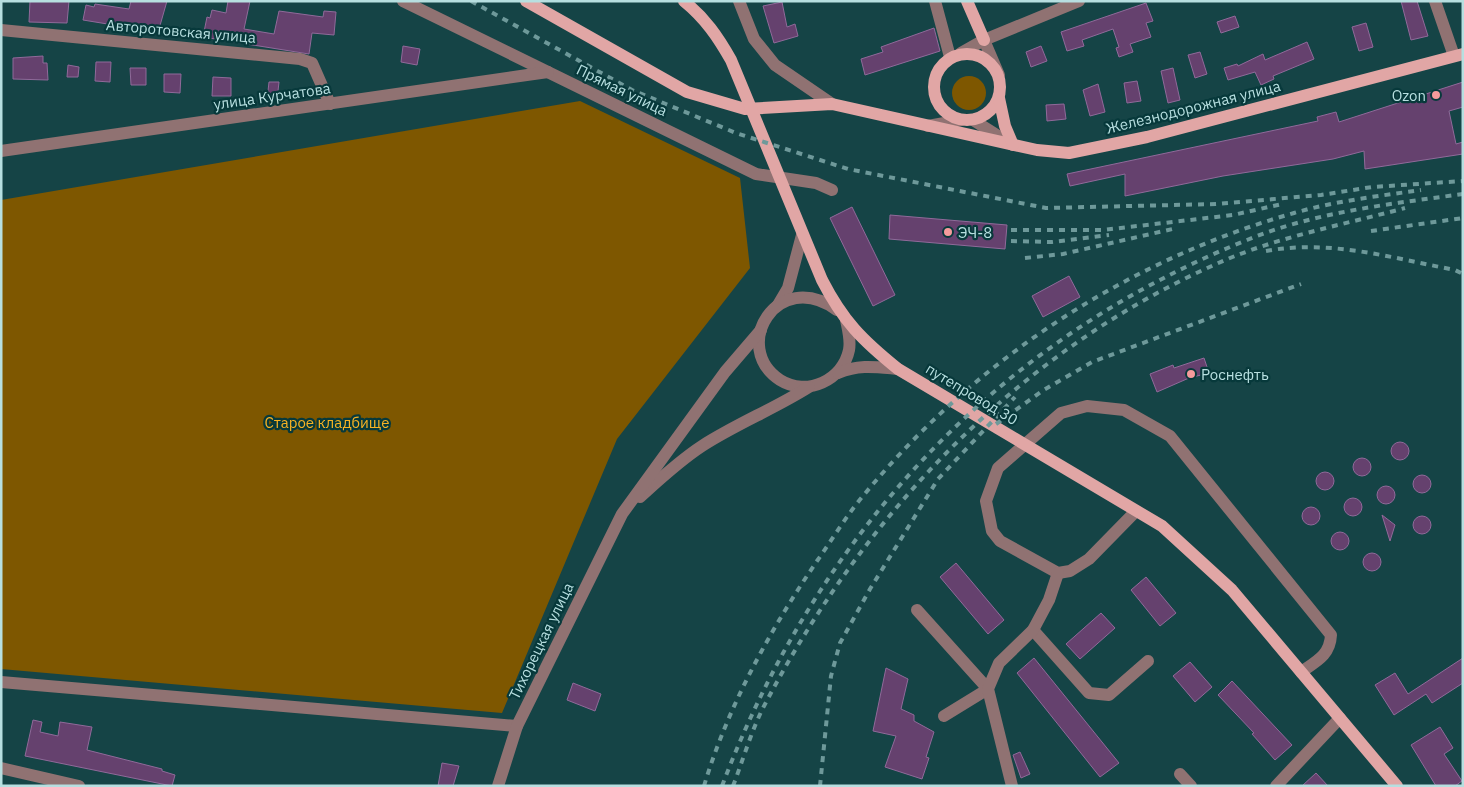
<svg xmlns="http://www.w3.org/2000/svg" width="1464" height="787" font-family="'IBM Plex Sans',sans-serif">
<style>
.green{fill:#7e5700}
.building{fill:#65416e;stroke:#906a9a}
.lines{fill:none;stroke-linecap:round;stroke-linejoin:round}
.minor{stroke:#907272;stroke-width:12}
.major{stroke:#e1a6a5;stroke-width:12}
.rail{stroke:#6e999a;stroke-width:4;stroke-dasharray:6 6;stroke-linecap:butt}
.poi-dot{fill:#f59b9c;stroke:#07393b;stroke-width:2}
.labels{text-anchor:middle;dominant-baseline:central;stroke-width:4.5;stroke-linejoin:round;paint-order:stroke}
.street-label{font-size:15px;fill:#b7dfe0;stroke:#07393b}
.poi-label{font-size:15px;fill:#b7dfe0;stroke:#07393b;text-anchor:start}
.park-label{font-size:15px;fill:#f8b323;stroke:#07393b}
</style>
<rect width="100%" height="100%" fill="#154446"/>
<g class="green">
<circle cx="969" cy="93" r="17"/>
<polygon points="580,101 740,178 750,268 617,439 502,713 1,669 1,200"/>
</g>
<g class="building">
<polygon points="30,1 69,1 67,23 29,22"/>
<polygon points="131,1 167,1 159,29 139,24 138,29 83,20 86,5 94,7 95,4 129,9"/>
<polygon points="228,1 250,1 244,29 274,34 279,11 323,17 324,11 336,12 334,35 312,33 309,54 203,37 207,17 210,18 212,10 226,13"/>
<polygon points="1401,1 1417,1 1428,36 1411,40"/>
<polygon points="782,2 787,27 795,24 798,36 774,43 763,6"/>
<polygon points="1146,3 1153,21 1146,23 1151,37 1130,44 1133,52 1119,57 1116,48 1119,47 1113,29 1082,40 1084,46 1067,51 1061,32"/>
<polygon points="1235,16 1239,27 1221,33 1217,22"/>
<polygon points="1366,23 1373,47 1359,51 1352,27"/>
<polygon points="934,28 940,51 865,75 861,59 883,52 881,47"/>
<polygon points="1307,42 1314,59 1273,76 1274,79 1261,85 1255,72 1228,80 1224,68 1237,64 1238,66 1263,54 1265,60"/>
<polygon points="403,46 420,49 417,65 401,62"/>
<polygon points="1041,46 1047,61 1031,67 1026,52"/>
<polygon points="1200,52 1207,74 1195,78 1188,55"/>
<polygon points="43,56 43,63 47,63 48,80 13,79 13,58"/>
<polygon points="96,62 111,62 110,82 95,81"/>
<polygon points="68,65 79,67 78,77 67,77"/>
<polygon points="130,68 146,68 146,85 131,85"/>
<polygon points="1173,68 1180,100 1168,103 1161,71"/>
<polygon points="164,74 181,74 180,93 164,92"/>
<polygon points="213,77 231,78 231,96 212,96"/>
<polygon points="1137,81 1141,101 1127,103 1124,83"/>
<polygon points="269,82 279,82 277,100 267,100"/>
<polygon points="1463,82 1463,107 1449,111 1456,144 1463,142 1463,154 1365,169 1364,151 1333,159 1223,176 1125,196 1125,174 1070,186 1067,174 1318,121 1317,117 1336,112 1339,122"/>
<polygon points="1098,84 1105,112 1090,116 1083,90"/>
<polygon points="1064,104 1066,119 1047,121 1046,105"/>
<polygon points="852,207 895,295 873,306 830,218"/>
<polygon points="890,215 1007,225 1005,249 889,239"/>
<polygon points="1069,276 1080,297 1043,317 1032,296"/>
<polygon points="1204,358 1209,373 1189,378 1157,392 1150,374 1173,365 1174,368"/>
<circle cx="1400" cy="451" r="9"/>
<circle cx="1362" cy="467" r="9"/>
<circle cx="1325" cy="481" r="9"/>
<circle cx="1422" cy="484" r="9"/>
<circle cx="1386" cy="495" r="9"/>
<circle cx="1353" cy="507" r="9"/>
<circle cx="1311" cy="516" r="9"/>
<polygon points="1382,515 1395,525 1390,541"/>
<circle cx="1422" cy="525" r="9"/>
<circle cx="1340" cy="541" r="9"/>
<circle cx="1372" cy="562" r="9"/>
<polygon points="956,563 1004,620 988,634 940,577"/>
<polygon points="1146,577 1176,613 1160,626 1131,590"/>
<polygon points="1101,613 1115,628 1080,659 1066,644"/>
<polygon points="1034,658 1119,763 1100,777 1017,673"/>
<polygon points="1463,658 1463,683 1432,703 1426,694 1394,715 1375,685 1395,673 1408,694"/>
<polygon points="1190,662 1212,687 1195,702 1173,676"/>
<polygon points="886,668 908,679 901,709 914,715 914,721 934,732 926,757 929,758 922,779 885,767 896,736 873,731"/>
<polygon points="1232,681 1292,745 1275,760 1252,734 1254,733 1218,695"/>
<polygon points="573,683 601,694 595,711 567,700"/>
<polygon points="33,720 42,722 40,732 58,736 60,722 92,727 87,750 162,769 162,771 175,775 172,786 25,756"/>
<polygon points="1440,727 1453,748 1444,754 1462,781 1455,786 1436,786 1411,745"/>
<polygon points="1020,752 1030,774 1021,778 1013,755"/>
<polygon points="442,763 459,766 453,786 438,786"/>
<polygon points="1316,773 1328,786 1302,786"/>
</g>
<g class="lines">
<g class="minor">
<polyline points="403,1 756,174 816,183 832,190"/>
<polyline points="739,1 754,39 775,65 832,104"/>
<polyline points="935,1 950,57"/>
<polyline points="1435,1 1454,56"/>
<polyline points="1,30 300,59 312,63 330,104"/>
<polyline points="984,40 999,75"/>
<polyline points="961,53 984,40 1079,1"/>
<polyline points="973,120 1011,144"/>
<polyline points="928,126 961,120"/>
<polyline points="1,151 548,72"/>
<polyline points="778,305 788,288 802,235"/>
<path d="M837,310C777,267 730,347 780,380C807,397 843,380 849,350C851,340 848,330 846,320"/>
<path d="M838,373C859,364 876,367 898,369"/>
<path d="M640,497C660,479 679,461 702,446C736,424 774,409 809,387"/>
<path d="M1136,511L1089,559L1070,571L1058,573L1000,541L992,531L986,501L998,468L1061,413L1087,406L1124,410L1170,436L1331,635C1330,655 1317,661 1301,672"/>
<polyline points="917,610 988,689 944,716"/>
<polyline points="1033,630 1089,693 1109,695 1148,661"/>
<polyline points="1,682 517,726"/>
<polyline points="1,768 79,786"/>
<polyline points="1180,774 1191,786"/>
<polyline points="498,786 517,726 622,514 725,372 761,330"/>
<polyline points="1012,786 988,689 999,663 1033,630 1049,600 1058,573"/>
<polyline points="1276,786 1340,718"/>
</g>
<g class="major">
<polyline points="526,1 687,92 745,109 832,104 1037,150 1069,153 1147,137 1463,54"/>
<path d="M684,1C705,18 718,37 731,60L822,280C843,321 862,340 898,369L1162,526L1232,590L1397,786"/>
<polyline points="967,1 984,40"/>
<circle cx="967" cy="87" r="33"/>
<polyline points="999,98 1005,126 1013,145"/>
</g>
<g class="rail">
<polyline points="471,1 632,90 736,133 848,169 1046,208 1216,204 1321,195 1372,187 1463,181"/>
<polyline points="1011,230 1103,230 1233,215 1282,204"/>
<polyline points="1371,231 1463,218"/>
<polyline points="1011,241 1052,242 1109,235"/>
<path d="M1266,251C1330,239 1392,258 1455,270L1463,274"/>
<polyline points="1025,258 1063,254 1177,228"/>
<polyline points="996,424 1042,391 1092,362 1301,284"/>
<path d="M704,786C728,706 770,630 817,561C832,540 846,516 863,496C974,361 1125,261 1294,213C1335,201 1379,196 1421,190"/>
<path d="M722,786C817,535 996,340 1247,240C1315,212 1390,204 1463,194"/>
<path d="M733,786C743,760 751,732 763,708C865,511 1024,345 1230,258C1287,235 1346,224 1405,208"/>
<polyline points="820,786 831,676 840,643 870,589 938,479 1015,397"/>
</g>
</g>
<g class="poi-dot">
<circle cx="1436" cy="95" r="5"/>
<circle cx="948" cy="232" r="5"/>
<circle cx="1191" cy="374" r="5"/>
</g>
<g class="labels">
<g class="street-label">
<text transform="translate(181 31) rotate(5)">Авторотовская улица</text>
<text transform="translate(622 90) rotate(26)">Прямая улица</text>
<text transform="translate(272 96) rotate(-8)">улица Курчатова</text>
<text transform="translate(1193 107) rotate(-14)">Железнодорожная улица</text>
<text transform="translate(972 394) rotate(31)">путепровод 30</text>
<text transform="translate(541 641) rotate(-64)">Тихорецкая улица</text>
</g>
<g class="poi-label">
<text x="1426" y="95" text-anchor="end">Ozon</text>
<text x="958" y="232">ЭЧ-8</text>
<text x="1201" y="374">Роснефть</text>
</g>
<g class="park-label">
<text x="327" y="422">Старое кладбище</text>
</g>
</g>
<rect width="1464" height="787" fill="none" stroke="#b7dfe0" stroke-width="5"/>
</svg>
